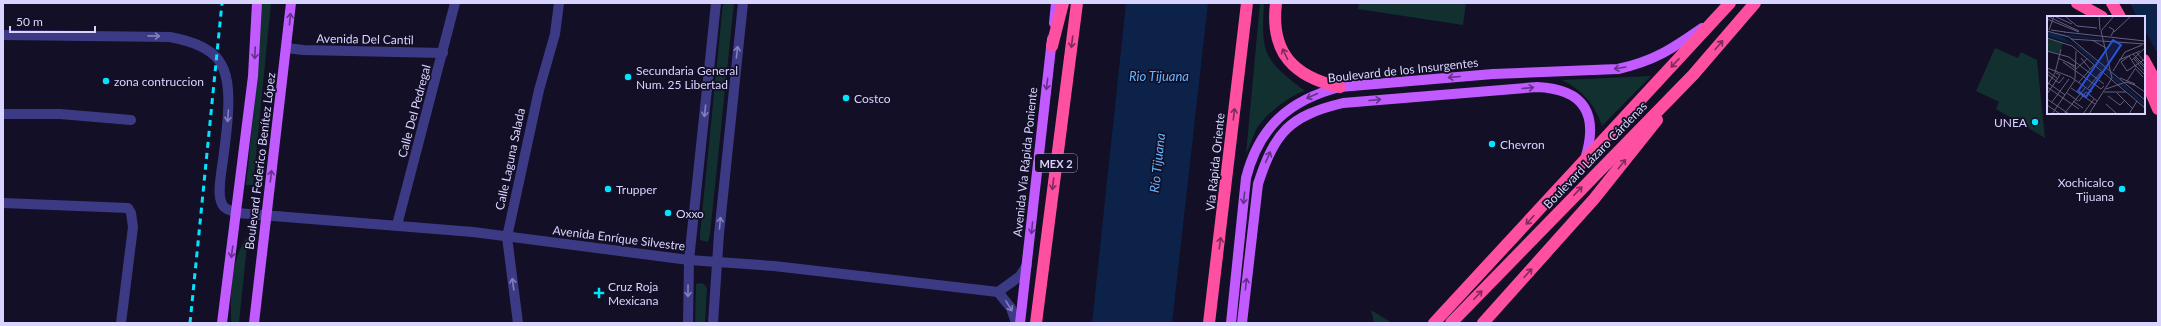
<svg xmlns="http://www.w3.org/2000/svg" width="2161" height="326" font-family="Lato,sans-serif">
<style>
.green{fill:#12302f}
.water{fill:#0c2248}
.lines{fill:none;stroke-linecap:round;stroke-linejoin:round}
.minor{stroke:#3d3a85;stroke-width:10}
.major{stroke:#c25bff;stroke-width:10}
.highway{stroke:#ff4fa3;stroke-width:12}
.rail{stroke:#00e5ff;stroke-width:3;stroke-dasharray:6 5;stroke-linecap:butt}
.oneway{stroke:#623188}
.oneway2{stroke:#837fbc}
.oneway3{stroke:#7d2c5e}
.poi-dot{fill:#00e5ff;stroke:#130f26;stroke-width:1.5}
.labels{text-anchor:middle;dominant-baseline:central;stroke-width:3.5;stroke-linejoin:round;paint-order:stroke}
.shield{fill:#130f26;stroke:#9e99be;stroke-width:1}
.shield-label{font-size:11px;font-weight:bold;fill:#d9d4ff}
.street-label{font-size:12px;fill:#d9d4ff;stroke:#130f26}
.poi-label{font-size:12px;fill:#d9d4ff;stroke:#130f26;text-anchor:start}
.water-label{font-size:13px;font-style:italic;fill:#62b6ff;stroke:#130f26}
.inset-road{fill:none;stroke:#625e7d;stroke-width:1}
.view{fill:#2655da;fill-opacity:0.15;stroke:#2655da;stroke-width:2}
.inset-edge{fill:none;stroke:#d9d4ff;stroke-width:2}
</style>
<rect width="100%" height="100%" fill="#130f26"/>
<g class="green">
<polygon points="260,3 271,3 253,185 246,185 255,99"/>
<polygon points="723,3 734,3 710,234 708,242 700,240 700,234"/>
<path d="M1260,3H1264C1261,55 1264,60 1305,91C1290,95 1266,114 1257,128C1253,136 1250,146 1246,154Z"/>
<polygon points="1359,3 1466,3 1463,25 1358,9"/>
<polygon points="1995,48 2018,58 2021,52 2037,60 2045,138 1996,109 1999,102 1976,91"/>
<path d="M1651,76L1602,126C1595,104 1582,90 1562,80Z"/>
<path d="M248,236L239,323H231C231,293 229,262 248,236Z"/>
<polygon points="700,283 704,284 707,288 705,323 695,323 696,284"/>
<polygon points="1371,310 1392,323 1374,323"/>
</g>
<g class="water">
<polygon points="1126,3 1208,3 1172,323 1092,323"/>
<polygon points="2130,3 2158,3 2158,54 2144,29 2144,17 2137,17"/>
</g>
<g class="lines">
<g class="minor">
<path d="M3,35L170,37C219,46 231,64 228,113C227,133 224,153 221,174C220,183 217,199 224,207C227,210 233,211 237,213L473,232L689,260L774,266L998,292L1020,276L1027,265"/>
<polyline points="287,48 303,50 443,53"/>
<polyline points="3,114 60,114 131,120"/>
<polyline points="3,203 128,208 131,213 133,227 121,323"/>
<polyline points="397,225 455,3"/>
<polyline points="998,292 1011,308 1016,323"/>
<polyline points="518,323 507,237 539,90 555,34 559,3"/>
<polyline points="688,323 689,260 716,3"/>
<polyline points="713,323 719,234 743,3"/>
</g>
<g class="major">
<polyline points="1054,23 1056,3"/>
<polyline points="222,323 253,76 257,3"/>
<polyline points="254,323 291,3"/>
<polyline points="1020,323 1052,39"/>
<path d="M1231,323L1246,178C1259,127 1289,100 1340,87L1493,74L1618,69C1654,61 1672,49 1702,28"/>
<path d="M1242,323L1258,184C1275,132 1289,116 1343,103L1537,87C1585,89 1599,115 1585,159"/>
</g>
<g class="highway">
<path d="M1276,3C1270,53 1294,77 1340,87"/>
<polyline points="2077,3 2102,17"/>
<polyline points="2112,3 2120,17"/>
<polyline points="1052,46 1063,3"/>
<polyline points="2144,60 2158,86"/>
<polyline points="2144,76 2158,109"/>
<polyline points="1036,323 1077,3"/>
<polyline points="1209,323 1247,3"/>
<polyline points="1434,323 1730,3"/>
<polyline points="1451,323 1693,75 1755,3"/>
<polyline points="1483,323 1594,199 1657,120"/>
</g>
<polyline class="rail" points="190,323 222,3"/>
</g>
<defs><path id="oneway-shaft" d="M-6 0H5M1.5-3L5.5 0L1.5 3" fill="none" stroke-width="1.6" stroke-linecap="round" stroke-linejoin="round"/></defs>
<g class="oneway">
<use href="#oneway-shaft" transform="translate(290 19) rotate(-85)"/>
<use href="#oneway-shaft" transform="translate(255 53) rotate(93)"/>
<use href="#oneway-shaft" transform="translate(1620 68) rotate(171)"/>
<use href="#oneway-shaft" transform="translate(1454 77) rotate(175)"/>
<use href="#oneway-shaft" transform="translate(1047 84) rotate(97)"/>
<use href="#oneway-shaft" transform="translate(1528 88) rotate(-5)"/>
<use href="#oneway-shaft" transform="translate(1312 96) rotate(156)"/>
<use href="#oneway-shaft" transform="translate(1375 100) rotate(-5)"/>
<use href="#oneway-shaft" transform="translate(1268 157) rotate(-66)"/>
<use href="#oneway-shaft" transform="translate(271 176) rotate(-83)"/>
<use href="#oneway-shaft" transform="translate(1244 198) rotate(96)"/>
<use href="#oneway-shaft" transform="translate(1032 228) rotate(96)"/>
<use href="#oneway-shaft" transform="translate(232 252) rotate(98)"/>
<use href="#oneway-shaft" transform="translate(1246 284) rotate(-84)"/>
</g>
<g class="oneway2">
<use href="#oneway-shaft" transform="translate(154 36) rotate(1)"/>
<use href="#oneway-shaft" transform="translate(737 52) rotate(-84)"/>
<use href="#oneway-shaft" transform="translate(705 111) rotate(96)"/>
<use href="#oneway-shaft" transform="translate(228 116) rotate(94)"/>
<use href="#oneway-shaft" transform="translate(720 223) rotate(-85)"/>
<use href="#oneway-shaft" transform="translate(513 284) rotate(-98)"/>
<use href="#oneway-shaft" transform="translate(688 291) rotate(90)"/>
<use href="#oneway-shaft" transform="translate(1009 306) rotate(58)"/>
</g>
<g class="oneway3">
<use href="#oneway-shaft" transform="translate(1072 42) rotate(97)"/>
<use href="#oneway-shaft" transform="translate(1719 45) rotate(-49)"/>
<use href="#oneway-shaft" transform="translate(1285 54) rotate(-116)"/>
<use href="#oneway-shaft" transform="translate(1675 63) rotate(133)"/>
<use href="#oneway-shaft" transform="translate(1234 114) rotate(-83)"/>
<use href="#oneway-shaft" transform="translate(1622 164) rotate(-51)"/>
<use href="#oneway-shaft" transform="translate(1053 184) rotate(97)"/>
<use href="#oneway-shaft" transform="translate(1578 191) rotate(-46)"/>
<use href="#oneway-shaft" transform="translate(1530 220) rotate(132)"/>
<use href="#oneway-shaft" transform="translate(1220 243) rotate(-82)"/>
<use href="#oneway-shaft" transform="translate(1528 273) rotate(-48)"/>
<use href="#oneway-shaft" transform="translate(1478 295) rotate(-46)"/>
</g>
<g class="poi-dot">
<circle cx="628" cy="77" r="4"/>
<circle cx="106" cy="81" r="4"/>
<circle cx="846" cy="98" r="4"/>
<circle cx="2035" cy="122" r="4"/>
<circle cx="1492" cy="144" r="4"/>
<circle cx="608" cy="189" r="4"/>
<circle cx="2122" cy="189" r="4"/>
<circle cx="668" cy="213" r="4"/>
<path d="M597 287h4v4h4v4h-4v4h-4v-4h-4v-4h4z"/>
</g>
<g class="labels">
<rect class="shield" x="1035" y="154" width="42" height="18" rx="3"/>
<g class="shield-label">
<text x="1056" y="163">MEX 2</text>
</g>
<g class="street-label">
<text transform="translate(365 39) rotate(1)">Avenida Del Cantil</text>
<text transform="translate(1403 70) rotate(-6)">Boulevard de los Insurgentes</text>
<text transform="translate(414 111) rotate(-75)">Calle Del Pedregal</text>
<text transform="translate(1595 155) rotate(-46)">Boulevard Lázaro Cárdenas</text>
<text transform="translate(510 159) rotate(-78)">Calle Laguna Salada</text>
<text transform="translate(260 161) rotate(-83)">Boulevard Federico Benítez López</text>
<text transform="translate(1025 162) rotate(-84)">Avenida Vía Rápida Poniente</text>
<text transform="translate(1215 162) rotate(-84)">Vía Rápida Oriente</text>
<text transform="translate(619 238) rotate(7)">Avenida Enríque Silvestre</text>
</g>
<g class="poi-label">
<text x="636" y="70">Secundaria General<tspan x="636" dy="14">Num. 25 Libertad</tspan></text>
<text x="114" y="81">zona contruccion</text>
<text x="854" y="98">Costco</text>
<text x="2027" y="122" text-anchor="end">UNEA</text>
<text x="1500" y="144">Chevron</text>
<text x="2114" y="182" text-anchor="end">Xochicalco<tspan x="2114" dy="14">Tijuana</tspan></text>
<text x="616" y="189">Trupper</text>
<text x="676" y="213">Oxxo</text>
<text x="608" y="286">Cruz Roja<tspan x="608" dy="14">Mexicana</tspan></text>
</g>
<g class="water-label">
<text x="1159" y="76">Rio Tijuana</text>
<text transform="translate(1157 163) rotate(-84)">Río Tijuana</text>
</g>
</g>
<g transform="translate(2047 16)">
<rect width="98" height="98" fill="#130f26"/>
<path d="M0,23L16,27L12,37L0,35Z" fill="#12302f"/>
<path d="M0,16L98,28L13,20L34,32L98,87V90L26,28L0,20Z" fill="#0c2248"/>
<path class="inset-road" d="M0,0L32,15M18,0L30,10L50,12M52,0L53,14M0,3L32,16M62,11L67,14L64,20M2,14L7,0L25,8M4,14L18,16M0,15L22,21L98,84M17,16L98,25M67,16L84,0M0,22L25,30L98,92M24,23L98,28M45,24L59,32M0,35L22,41L57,68M89,36L98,46M86,38L98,50M82,40L74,46L80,55L98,43M82,40L89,51M87,41L98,52M11,42L28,50M34,42L43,53M87,43L98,56M72,44L93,35M85,44L98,32M16,46L54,73L57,70M21,46L29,53L40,43M89,50L98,59M0,52L24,61L45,76M88,52L96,61M0,55L10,62M66,55L78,36L95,29M0,58L12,67L17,61M73,62L88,68M28,63L29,35M80,65L88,53M0,66L18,79M32,66L47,49M86,68L98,76M0,70L8,57L14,33M0,71L32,93M24,72L48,88M41,72L54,56M59,73L79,66L88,69M57,76H79M20,77L31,85M70,77L86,93M0,78L13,59L9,57M61,80L73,89L77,85M0,83L22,98M26,85L36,92M32,85L39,76L50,85M5,86L22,63M59,88L70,98M0,89L13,98M5,98L28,64M17,98L38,72M36,98L47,83M42,98L65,62L54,15L67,0M82,98L90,85"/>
<path class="view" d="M66,24L74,29L39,81L31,75Z"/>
<rect width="98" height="98" class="inset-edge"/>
</g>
<rect width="2161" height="326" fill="none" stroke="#d9d4ff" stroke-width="8"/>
<path d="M10 26v6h85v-6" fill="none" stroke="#d9d4ff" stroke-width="2"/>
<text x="16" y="26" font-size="12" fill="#d9d4ff" stroke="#130f26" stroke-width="3" paint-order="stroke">50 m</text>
</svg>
